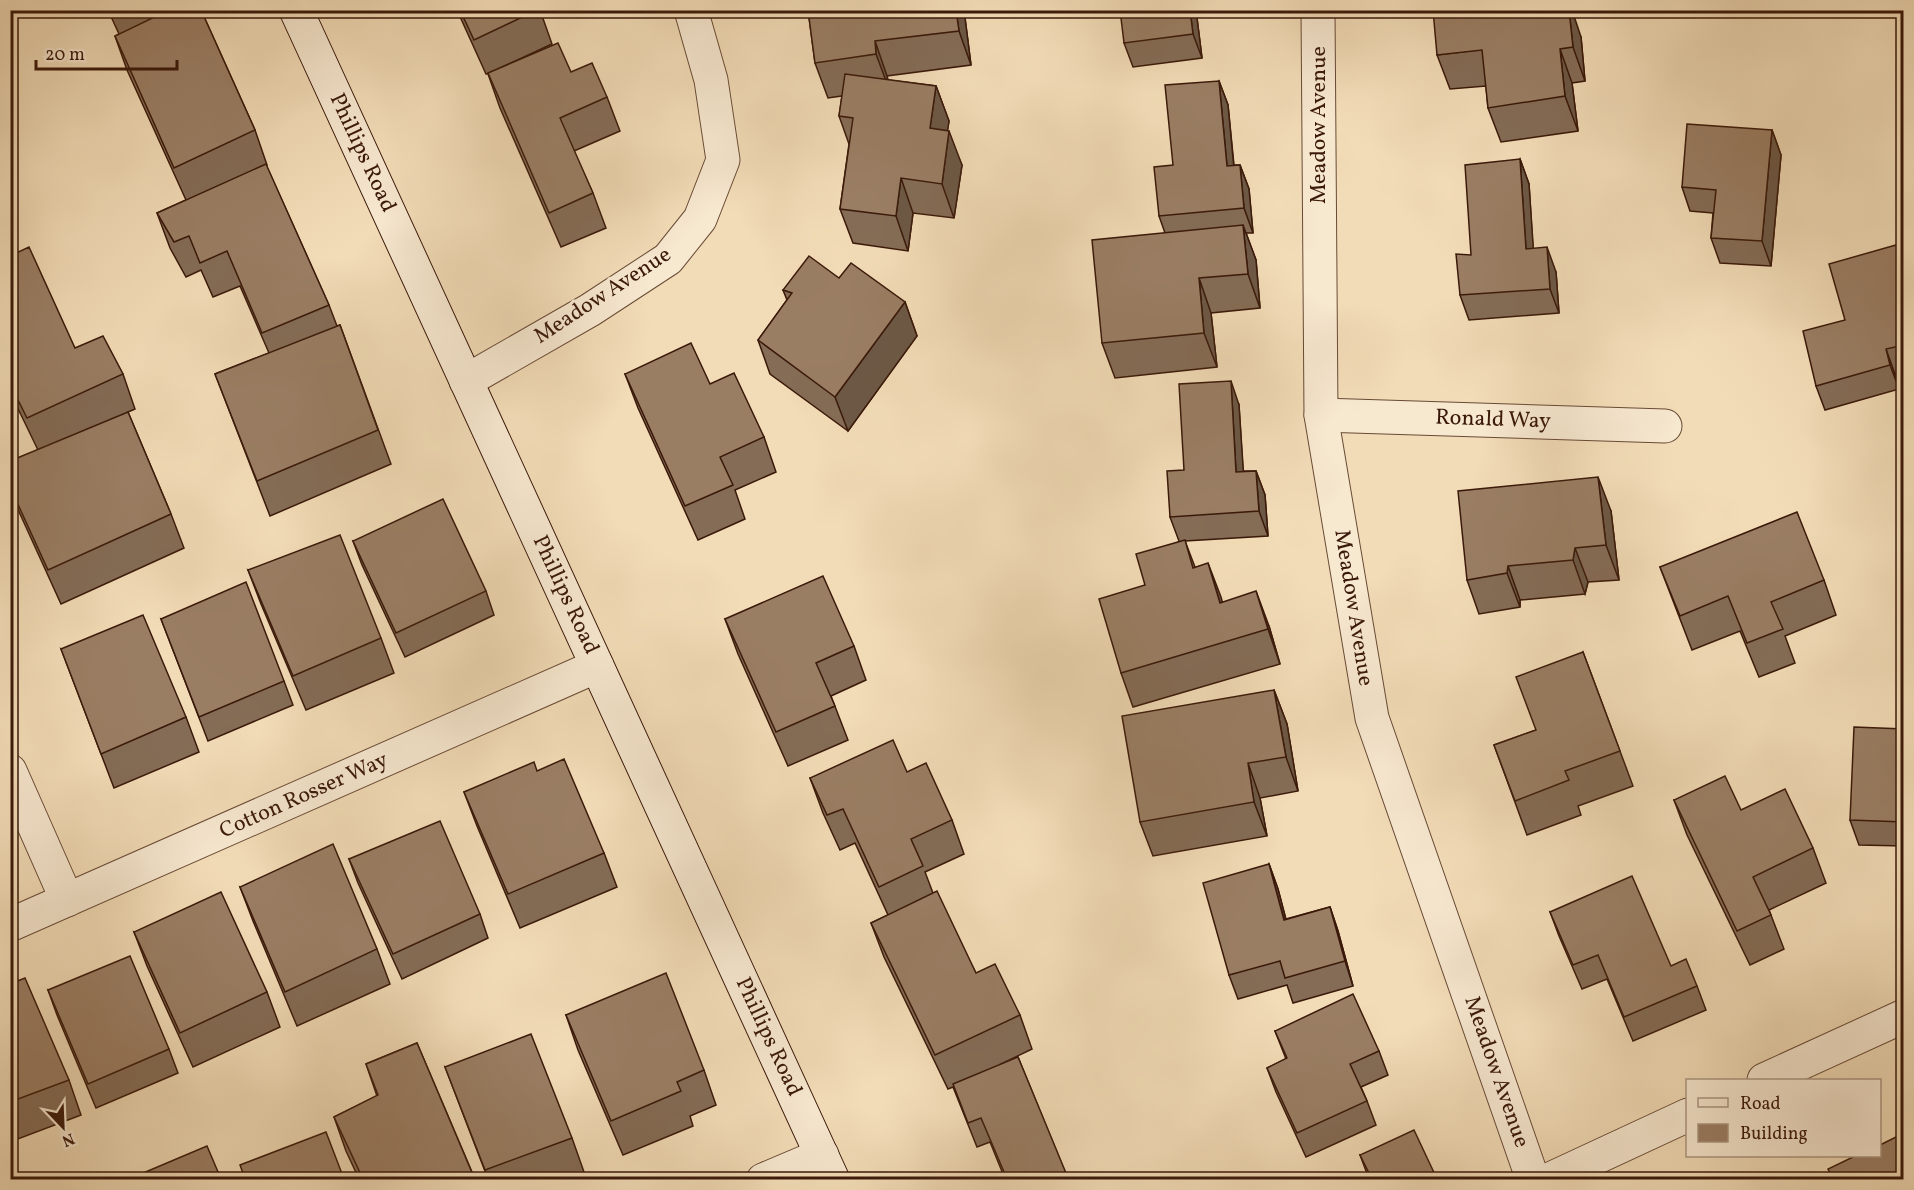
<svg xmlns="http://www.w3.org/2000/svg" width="1914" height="1190" font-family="Vollkorn,serif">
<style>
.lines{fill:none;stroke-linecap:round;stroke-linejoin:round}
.street-casing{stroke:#694a35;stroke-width:35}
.secondary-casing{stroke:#3b190a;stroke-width:35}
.street{stroke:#f7e8d0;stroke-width:33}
.secondary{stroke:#f7e8d0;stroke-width:33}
.wall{fill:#846c56;stroke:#3b190a;stroke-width:1.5}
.shaded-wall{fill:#6c5846;stroke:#3b190a;stroke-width:1.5}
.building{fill:#9a7e64;stroke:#3b190a;stroke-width:1.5}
.labels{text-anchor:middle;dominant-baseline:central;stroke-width:6;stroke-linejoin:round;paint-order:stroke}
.street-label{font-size:22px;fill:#3b190a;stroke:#f7e8d0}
</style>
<rect width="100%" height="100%" fill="#f2dcb7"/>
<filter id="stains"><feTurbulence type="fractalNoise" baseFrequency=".00333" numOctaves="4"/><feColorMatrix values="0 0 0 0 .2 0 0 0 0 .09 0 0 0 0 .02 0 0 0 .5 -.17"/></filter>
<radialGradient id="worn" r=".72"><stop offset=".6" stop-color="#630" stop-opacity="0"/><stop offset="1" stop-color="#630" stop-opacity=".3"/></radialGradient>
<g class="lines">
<g class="street-casing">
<g id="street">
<polyline points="1318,10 1321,415 1372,718 1533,1180"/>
<polyline points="466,381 590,310 668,259 700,219 723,160 711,80 691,10"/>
<polyline points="1321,415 1665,426"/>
<polyline points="10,771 67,900"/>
<polyline points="10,925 597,666"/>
<polyline points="1764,1080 1904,1016"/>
<polyline points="763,1180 822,1155"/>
<polyline points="1548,1180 1688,1115"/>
</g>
</g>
<g class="secondary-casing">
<polyline id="secondary" points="296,10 833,1180"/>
</g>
<use href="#street" class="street"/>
<use href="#secondary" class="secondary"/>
</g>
<g class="wall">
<polygon points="108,10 201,10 255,130 267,165 266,165 329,305 337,326 340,325 391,464 270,516 215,374 269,353 240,286 213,297 201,270 186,277 170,248 157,213 186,200 127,70 115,36 119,34"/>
<polygon points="457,10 540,10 552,44 500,68 571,72 607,97 620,131 574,151 593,193 606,228 561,247 500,108 488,74 486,74"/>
<polygon points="808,10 964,10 971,65 887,76 888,80 936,86 949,121 947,131 962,165 954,218 913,213 908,251 853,243 840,209 849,144 839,116 842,96 828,98 815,63"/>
<polygon points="1196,10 1202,58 1133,67 1124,43"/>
<polygon points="1581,37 1585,81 1572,83 1578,131 1501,142 1488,108 1486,86 1450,89 1437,55"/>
<polygon points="1219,81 1228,105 1234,165 1240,165 1249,189 1253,233 1246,233 1256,260 1260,308 1211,313 1217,367 1115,378 1102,343 1165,233 1159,216 1173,165"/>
<polygon points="1772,130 1781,155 1771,266 1720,263 1711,238 1713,213 1690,211 1682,187"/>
<polygon points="1520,159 1529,184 1533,249 1556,272 1559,313 1469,320 1460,295 1471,255"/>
<polygon points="10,256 75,348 123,374 135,409 128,412 171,514 184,548 61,604 10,492 10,461 38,450 10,392"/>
<polygon points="1904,265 1904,372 1895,374 1899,389 1825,410 1816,386 1845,320"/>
<polygon points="783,290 905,302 917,336 848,431 770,374 758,340 787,300"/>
<polygon points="625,374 710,384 764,437 776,472 735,490 745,519 698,540 638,408"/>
<polygon points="1239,405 1243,471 1256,471 1265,495 1268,536 1185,541 1195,567 1222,602 1269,626 1280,664 1133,707 1121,673 1145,585 1179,541 1170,517 1184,470"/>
<polygon points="1611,511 1619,580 1588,582 1585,594 1520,600 1520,607 1479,614 1467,580"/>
<polygon points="353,541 486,591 494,615 405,657 362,565"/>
<polygon points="1660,567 1824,580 1836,615 1785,636 1795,663 1759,677 1740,631 1692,650"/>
<polygon points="248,570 381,638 394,673 306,710 261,604"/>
<polygon points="161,619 284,681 293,705 208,741"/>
<polygon points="725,619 854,646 866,680 831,696 848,740 788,766 738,654"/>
<polygon points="61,649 186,717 199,752 114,788"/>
<polygon points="1583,652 1633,786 1578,806 1581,815 1527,835 1494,745 1536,730"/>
<polygon points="1274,690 1287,724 1298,791 1260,798 1267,836 1153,856 1140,822"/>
<polygon points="1904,729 1904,846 1859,845 1850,820"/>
<polygon points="537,771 604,853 617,887 520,928 477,826 464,792"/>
<polygon points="907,772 952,820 964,854 925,872 933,893 976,973 1020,1015 1032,1049 999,1065 1018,1057 1068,1179 1005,1179 990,1142 977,1147 953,1087 948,1089 884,957 871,923 888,915 855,843 840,850 823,813 810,778"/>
<polygon points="1674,800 1741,810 1813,848 1826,883 1769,910 1784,949 1750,965 1687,835"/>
<polygon points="349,859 480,914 488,938 402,979 358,883"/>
<polygon points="1269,864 1278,889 1286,919 1330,907 1338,931 1353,986 1293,1003 1287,985 1238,999 1229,975"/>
<polygon points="240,887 377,949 390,984 297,1026 253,921"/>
<polygon points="1550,912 1671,966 1697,986 1706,1010 1633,1041 1607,979 1582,989 1559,936"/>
<polygon points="134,932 267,992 280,1027 193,1067 147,966"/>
<polygon points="10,984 69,1080 81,1115 10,1142"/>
<polygon points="48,990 169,1049 178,1073 96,1108 57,1015"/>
<polygon points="566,1015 704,1070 716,1105 690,1116 693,1126 623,1155 578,1050"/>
<polygon points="1275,1031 1379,1051 1388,1075 1361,1087 1367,1101 1376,1125 1306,1157 1276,1092 1267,1068 1286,1059"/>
<polygon points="417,1043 475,1179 359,1179 346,1151 334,1117 377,1096 366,1064"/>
<polygon points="445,1067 572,1138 584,1172 564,1179 488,1179"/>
<polygon points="1360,1155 1437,1179 1369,1179"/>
</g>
<g class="shaded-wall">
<polygon points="956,10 964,10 971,65 959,31"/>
<polygon points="1190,10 1196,10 1202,58 1193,34"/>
<polygon points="1569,10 1572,10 1581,37 1585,81 1573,47"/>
<polygon points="875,41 887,76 889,89 876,54"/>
<polygon points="1560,49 1572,83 1578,131 1565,96"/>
<polygon points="1219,81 1228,105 1236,190 1227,166"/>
<polygon points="936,86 949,121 943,162 930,128"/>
<polygon points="1772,130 1781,155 1771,266 1762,241"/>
<polygon points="949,131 962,165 954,218 942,184"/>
<polygon points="1520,159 1529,184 1535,273 1526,249"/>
<polygon points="1240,165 1249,189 1253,233 1244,208"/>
<polygon points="901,178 913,213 908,251 896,216"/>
<polygon points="1243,225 1256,260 1260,308 1248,274"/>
<polygon points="1896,245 1904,265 1904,272"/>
<polygon points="1547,247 1556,272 1559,313 1550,289"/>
<polygon points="1199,278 1211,313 1217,367 1204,333"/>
<polygon points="905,302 917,336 848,431 835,397"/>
<polygon points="1886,349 1895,374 1899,389 1890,365"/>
<polygon points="1231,381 1239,405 1245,496 1236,472"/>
<polygon points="1256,471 1265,495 1268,536 1259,511"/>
<polygon points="1598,477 1611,511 1619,580 1606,545"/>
<polygon points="1575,548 1588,582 1585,594 1573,560"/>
<polygon points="1208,563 1221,597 1232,637 1220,603"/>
<polygon points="1508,566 1520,600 1520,607 1507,573"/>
<polygon points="1256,591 1269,626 1280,664 1268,629"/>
<polygon points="1274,690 1287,724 1298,791 1286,757"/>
<polygon points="1248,763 1260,798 1267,836 1254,802"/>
<polygon points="1269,864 1278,889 1292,944 1284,920"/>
<polygon points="1330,907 1338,931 1353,986 1345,961"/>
</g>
<g class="building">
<polygon points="169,10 201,10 255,130 174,168 115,36"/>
<polygon points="460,10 537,10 474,40"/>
<polygon points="808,10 956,10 959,31 875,41 876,54 815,63"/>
<polygon points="1120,10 1190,10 1193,34 1124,43"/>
<polygon points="1433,10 1569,10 1573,47 1560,49 1565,96 1488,108 1482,50 1437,55"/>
<polygon points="558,43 571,72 592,63 607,97 560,118 593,193 549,213 488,73"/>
<polygon points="845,74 936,86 930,128 949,131 942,184 901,178 896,216 840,209 853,118 839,116"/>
<polygon points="1219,81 1227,166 1240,165 1244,208 1159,216 1154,167 1173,165 1165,85"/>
<polygon points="1687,124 1772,130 1762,241 1711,238 1716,190 1682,187"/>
<polygon points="1520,159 1526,249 1547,247 1550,289 1460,295 1456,254 1471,255 1465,165"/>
<polygon points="266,164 329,305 262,333 227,251 200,263 189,236 174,242 157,213"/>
<polygon points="1243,225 1248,274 1199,278 1204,333 1102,343 1092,240"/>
<polygon points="1896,245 1904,272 1904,345 1886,349 1890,365 1816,386 1803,331 1845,320 1829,264"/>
<polygon points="29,247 75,348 103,336 123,374 27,418 10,384 10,256"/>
<polygon points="809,256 839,278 851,263 905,302 835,397 758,340 792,293 783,290"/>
<polygon points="340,325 378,430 257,481 215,374"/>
<polygon points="691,343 710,384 734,373 764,437 720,457 733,485 685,506 625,374"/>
<polygon points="1231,381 1236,472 1256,471 1259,511 1170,517 1167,471 1184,470 1179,384"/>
<polygon points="128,412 171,514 48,570 10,487 10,461"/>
<polygon points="1598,477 1606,545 1575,548 1573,560 1508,566 1507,573 1467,580 1458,491"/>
<polygon points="443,499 486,591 396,633 353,541"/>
<polygon points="1797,512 1824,580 1771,602 1783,629 1747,643 1728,596 1680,616 1660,567"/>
<polygon points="340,535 381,638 293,676 248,570"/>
<polygon points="1185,540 1193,568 1208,563 1220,603 1256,591 1268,629 1121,673 1099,599 1145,585 1136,554"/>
<polygon points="823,576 854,646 816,663 835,706 776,732 725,619"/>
<polygon points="246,582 284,681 199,717 161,619"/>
<polygon points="143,615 186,717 101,754 61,649"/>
<polygon points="1583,652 1620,751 1565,771 1569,780 1515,801 1494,745 1536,730 1516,677"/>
<polygon points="1274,690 1286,757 1248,763 1254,802 1140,822 1122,716"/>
<polygon points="1854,727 1904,729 1904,822 1850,820"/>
<polygon points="893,740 907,772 926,763 952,820 911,839 923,866 879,887 843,809 827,815 810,778"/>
<polygon points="564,759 604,853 508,894 464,792 534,762 537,771"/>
<polygon points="1725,776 1741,810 1785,789 1813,848 1753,877 1771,915 1737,931 1674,800"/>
<polygon points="440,821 480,914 393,954 349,859"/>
<polygon points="333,844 377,949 285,992 240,887"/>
<polygon points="1269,864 1284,920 1330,907 1345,961 1285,978 1280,961 1229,975 1203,883"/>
<polygon points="1632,876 1671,966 1686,959 1697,986 1624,1017 1598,955 1573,965 1550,912"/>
<polygon points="937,891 976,973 995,964 1020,1015 935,1055 871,923"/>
<polygon points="221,892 267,992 180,1033 134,932"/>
<polygon points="130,956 169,1049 88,1084 48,990"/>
<polygon points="666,973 704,1070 677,1082 681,1091 611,1121 566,1015"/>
<polygon points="25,978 69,1080 10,1102 10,984"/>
<polygon points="1353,994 1379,1051 1350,1064 1367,1101 1297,1133 1267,1068 1287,1058 1275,1031"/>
<polygon points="531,1034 572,1138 485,1170 445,1067"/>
<polygon points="417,1043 473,1175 464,1179 363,1179 334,1117 378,1095 366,1064"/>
<polygon points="1018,1057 1068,1178 1064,1179 1007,1179 981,1118 968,1123 953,1084"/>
<polygon points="1414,1130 1437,1179 1372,1179 1360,1155"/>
<polygon points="326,1132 344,1179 245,1179 240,1165"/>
<polygon points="1904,1133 1904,1179 1833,1179 1828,1169 1857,1155 1880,1155 1880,1145"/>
<polygon points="207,1146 221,1179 129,1179"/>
</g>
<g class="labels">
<g class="street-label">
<text transform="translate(1319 125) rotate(-90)">Meadow Avenue</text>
<text transform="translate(362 153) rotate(65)">Phillips Road</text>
<text transform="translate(603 296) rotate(-33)">Meadow Avenue</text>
<text transform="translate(1493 420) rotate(2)">Ronald Way</text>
<text transform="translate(565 595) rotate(65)">Phillips Road</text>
<text transform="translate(1353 608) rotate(81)">Meadow Avenue</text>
<text transform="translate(304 796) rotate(-24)">Cotton Rosser Way</text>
<text transform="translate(768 1037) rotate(65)">Phillips Road</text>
<text transform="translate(1496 1072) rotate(71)">Meadow Avenue</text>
</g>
</g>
<rect width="1914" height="1190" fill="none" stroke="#f2dcb7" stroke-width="36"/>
<rect x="12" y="12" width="1890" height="1166" fill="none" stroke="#3b190a" stroke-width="3"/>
<rect x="18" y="18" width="1878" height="1154" fill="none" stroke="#3b190a" stroke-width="1.5"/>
<rect x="1686" y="1079" width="195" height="78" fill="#f7e8d0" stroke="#ac9581" stroke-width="1.5"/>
<rect x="1698" y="1098" width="30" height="9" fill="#f7e8d0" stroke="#ac9581" stroke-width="1.5"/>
<text x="1740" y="1109" font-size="18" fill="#3b190a">Road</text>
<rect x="1698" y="1124" width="30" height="18" fill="#9a7e64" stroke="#ac9581" stroke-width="1.5"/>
<text x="1740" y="1139" font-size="18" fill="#3b190a">Building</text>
<g transform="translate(63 1127) rotate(157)" stroke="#f7e8d0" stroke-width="4.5" paint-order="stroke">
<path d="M0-4.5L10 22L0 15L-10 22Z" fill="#3b190a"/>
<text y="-9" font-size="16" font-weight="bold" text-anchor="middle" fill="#3b190a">N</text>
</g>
<path d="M36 60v9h141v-9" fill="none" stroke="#3b190a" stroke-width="3"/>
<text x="45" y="60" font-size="18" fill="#3b190a" stroke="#f7e8d0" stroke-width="4.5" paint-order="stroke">20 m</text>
<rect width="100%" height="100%" filter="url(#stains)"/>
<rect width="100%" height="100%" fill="url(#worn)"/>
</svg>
